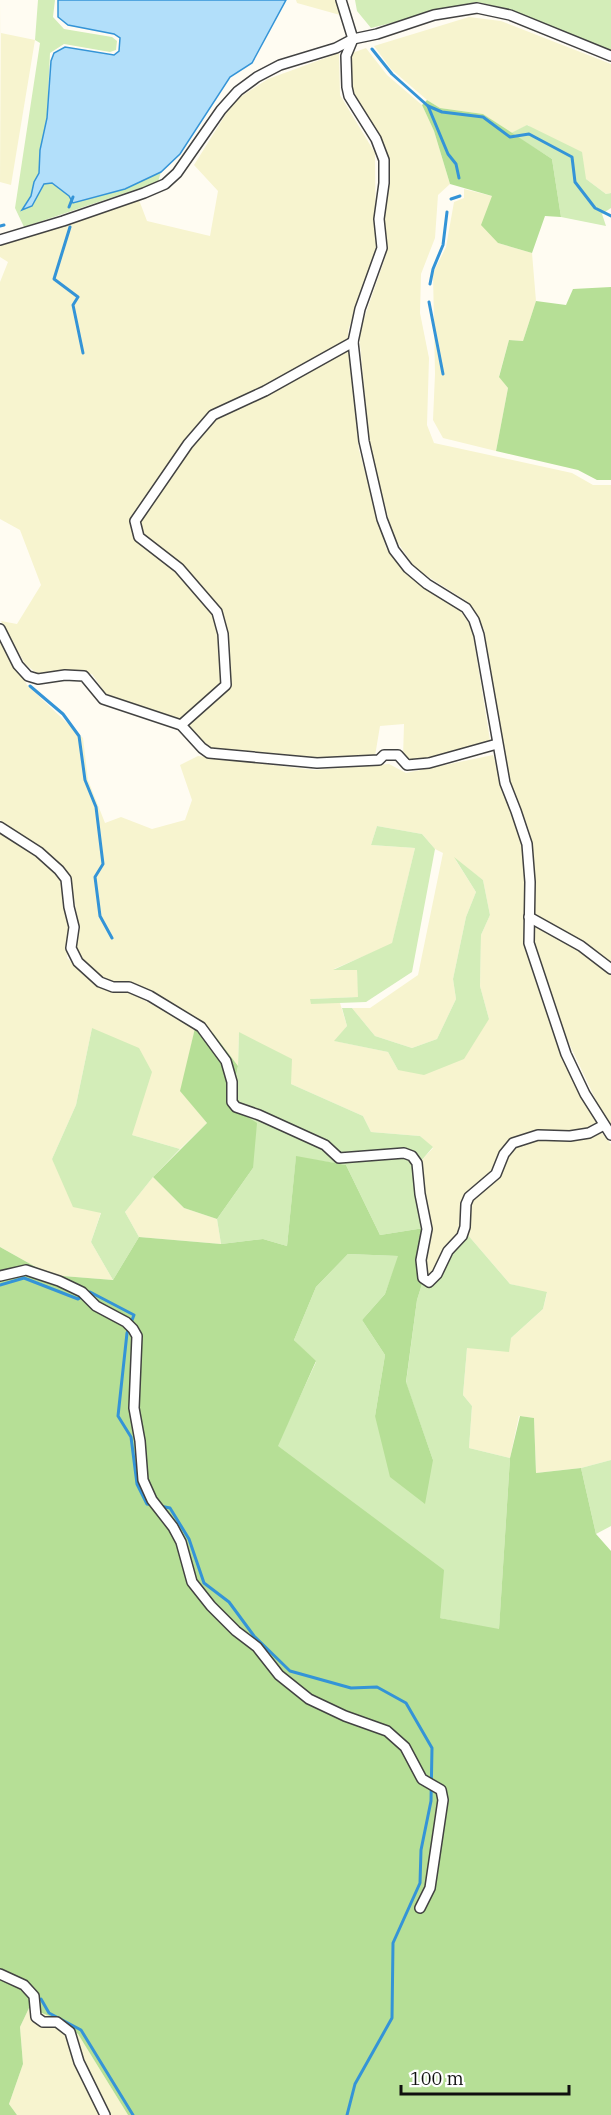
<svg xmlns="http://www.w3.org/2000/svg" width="611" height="2115" font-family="'IBM Plex Serif',serif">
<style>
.farmland{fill:#f7f4cf;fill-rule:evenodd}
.green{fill:#d3edb8}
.forest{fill:#b6df96}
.water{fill:#b2dffa;stroke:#3494d7;stroke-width:1.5}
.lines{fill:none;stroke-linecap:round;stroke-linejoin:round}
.stream{stroke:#3494d7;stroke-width:3}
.minor-casing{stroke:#424242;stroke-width:12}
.minor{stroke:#fff;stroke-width:9}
</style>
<rect width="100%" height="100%" fill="#fffcf2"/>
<g class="farmland">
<polygon points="1,0 1,33 35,40 11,185 0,182"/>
<polygon points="296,0 336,0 340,15 297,3"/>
<polygon points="469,17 501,21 611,64 611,193 606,194 586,179 528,125 511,133 483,114 440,108 427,100 391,69 374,46"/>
<polygon points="366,48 387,75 422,105 434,131 450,184 438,195 435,238 421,274 420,313 429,358 427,425 434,443 572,473 593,485 611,485 611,962 533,914 535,875 529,830 506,770 484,629 468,602 416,569 393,536 369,444 359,333 386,255 383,212 390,177 386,148 351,88 352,53"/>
<polygon points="339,53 340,95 375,153 376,249 348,331 359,450 386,548 408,575 460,610 472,628 490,740 422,760 403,758 404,724 380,726 375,756 321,759 202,750 181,721 106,694 92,674 61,670 39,675 25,664 1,621 17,624 41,585 20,530 0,519 0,282 8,262 0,257 0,246 139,200 147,221 210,236 218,191 194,165 234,101 268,79"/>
<polygon points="464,189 492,196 498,243 532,253 536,301 523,341 509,340 499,376 508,388 496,451 443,438 433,420 435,374 433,273 446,247 454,202 464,198"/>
<path d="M0,636L27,685L83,738L88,780L105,823L121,817L152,829L185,820L192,800L180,765L198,756L315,770L389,764L406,773L493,755L525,853L524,941L563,1060L597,1124L582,1131L516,1137L500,1152L494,1173L463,1200L460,1230L444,1247L434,1273L426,1275L424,1259L429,1227L421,1161L433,1148L420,1136L371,1132L363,1116L291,1084L239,1032L238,1066L213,1033L126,981H106L84,964L73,949L79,927L70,874L0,820ZM377,826L422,834L435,849L443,853L418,975L370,1008H352L375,1036L412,1048L437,1039L456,999L453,979L466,917L476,892L455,859L483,880L490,915L481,935L480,986L489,1019L398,1070L388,1052L335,1041L347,1026L340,1003L310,999L359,997L357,970L334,969L392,944L415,848L371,845Z"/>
<polygon points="0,830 39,854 60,880 69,924 67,958 97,986 133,994 195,1028 181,1091 207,1123 180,1149 132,1135 92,1028 76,1105 52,1159 101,1212 91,1242 113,1280 50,1275 0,1247"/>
<polygon points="534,925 593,960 611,973 611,1127 603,1115 566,1037 534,945"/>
<polygon points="602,1133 611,1144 611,1460 581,1468 536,1473 534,1418 519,1416 510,1458 469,1448 472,1406 463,1395 467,1348 511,1338 543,1309 547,1293 510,1284 467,1234 470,1201 501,1174 506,1157 521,1142"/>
<polygon points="153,1177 184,1208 217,1219 221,1244 139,1237 125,1212"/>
<polygon points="29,2008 57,2019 78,2034 128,2115 17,2115 9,2104 23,2064 20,2027"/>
</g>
<g class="green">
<polygon points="38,0 55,0 53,17 64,29 112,37 117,41 116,50 110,52 64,44 50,53 47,118 40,150 39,173 34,182 31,196 23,209 32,206 44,184 52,182 69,196 125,189 161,172 158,182 24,227 15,208 40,43 35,40"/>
<polygon points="355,0 611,0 611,51 505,8 476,2 371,28 357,11"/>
<polygon points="527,125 582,152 586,179 606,194 611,193 611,208 602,214 606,226 561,217 552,159 511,133"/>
<polygon points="377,826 422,834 435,849 412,972 366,1002 311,1004 310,999 358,997 357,970 333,970 392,943 415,848 371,845"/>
<polygon points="454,857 483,880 490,915 481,935 480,986 489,1019 464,1059 424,1075 398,1070 388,1052 334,1041 347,1026 342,1008 352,1008 375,1036 412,1048 437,1039 456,999 453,979 466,917 476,892"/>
<polygon points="92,1028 139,1048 152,1072 132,1135 180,1149 153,1177 125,1212 139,1237 113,1280 91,1242 101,1213 73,1207 52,1159 76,1105"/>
<polygon points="239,1032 292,1059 291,1084 363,1116 371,1132 420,1136 433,1147 421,1161 413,1166 424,1228 380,1235 346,1165 296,1157 287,1246 263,1239 221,1244 217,1219 253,1168 230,1106 238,1066"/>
<polygon points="467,1234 510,1284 547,1292 543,1309 511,1338 509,1352 467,1348 463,1395 472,1406 469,1448 510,1458 499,1630 440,1618 277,1446 316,1362 294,1340 316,1287 348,1254 399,1256 385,1294 362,1320 385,1355 375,1416 433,1460 406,1383 417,1300 422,1284 433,1285 450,1252"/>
<polygon points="611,1460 611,1526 596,1534 581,1468"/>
</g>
<g class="forest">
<polygon points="427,100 440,108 483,114 552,159 561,217 545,216 532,253 498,243 481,225 492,196 450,184 434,131 422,105"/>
<polygon points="611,287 611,480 597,480 578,470 496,451 508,388 499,377 509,340 523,341 536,301 566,305 573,289"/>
<polygon points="195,1028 213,1033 238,1066 230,1106 257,1123 253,1168 217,1219 184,1208 153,1177 207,1123 180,1091"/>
<polygon points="296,1156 346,1165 380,1235 424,1228 417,1266 422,1284 417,1300 406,1382 433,1460 425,1504 390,1477 375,1416 385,1355 362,1320 385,1294 398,1256 348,1254 316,1287 294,1340 316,1361 278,1446 444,1570 440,1618 499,1629 510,1458 520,1416 534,1418 536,1473 581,1468 596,1534 611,1551 611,2115 128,2115 78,2034 57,2019 29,2008 20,2027 23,2064 9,2104 17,2115 0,2115 0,1247 50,1275 113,1280 139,1237 221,1244 263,1239 287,1246"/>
</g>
<polygon class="water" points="58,0 286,0 252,63 230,77 180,154 161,172 125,189 73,203 69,196 52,183 44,184 32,206 22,210 31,196 34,182 39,173 40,150 47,118 51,61 54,53 65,47 114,55 119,51 120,38 114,34 68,25 58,17"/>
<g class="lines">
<g class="stream">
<polyline points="372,49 392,74 428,106 442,112 483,117 510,137 529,134 572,157 575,182 595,208 611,216"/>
<polyline points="428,106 448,154 456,164 459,178"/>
<polyline points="451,199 460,196"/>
<polyline points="69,207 73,197"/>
<polyline points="0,226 4,225"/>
<polyline points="70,227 54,279 78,297 73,305 83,353"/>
<polyline points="430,284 433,269 443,245 447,212"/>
<polyline points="429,302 443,374"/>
<polyline points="30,686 63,714 79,736 85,780 96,807 103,864 95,877 100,916 112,938"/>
<polyline points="0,1285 24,1278 78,1299 90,1292 134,1315 127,1333 118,1416 131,1437 137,1484 147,1504 153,1505"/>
<polyline points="160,1506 170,1508 189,1539 204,1583 229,1602 254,1636 290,1671 351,1688 377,1687 406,1703 432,1748 431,1801 421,1850 420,1883 393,1943 392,2018 355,2084 347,2115"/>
<polyline points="41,1999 49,2013 81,2030 133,2115"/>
</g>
<g class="minor-casing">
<g id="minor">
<polyline points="341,0 353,39 346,56 347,87 349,96 376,139 384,160 384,183 379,219 382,248 360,309 353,342 364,441 382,519 394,550 408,568 427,584 466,608 474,620 479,635 505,783 516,811 527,844 530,882 529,943 566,1054 585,1094 611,1135"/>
<polyline points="0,240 63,221 144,193 165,184 177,173 221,110 238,91 257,77 280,65 336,48 353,39 377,34 434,15 477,8 510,15 611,56"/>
<polyline points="0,629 18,665 28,676 38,679 65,675 84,676 103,699 181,725 202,748 209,753 317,763 379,760 384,755 398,755 407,765 429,763 497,744"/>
<polyline points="181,725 226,685 223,634 217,612 179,568 139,537 135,521 188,444 213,415 265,391 353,342"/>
<polyline points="0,827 39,852 59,870 66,879 69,907 74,927 71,948 78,962 100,982 113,987 129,987 150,996 201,1027 226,1061 232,1082 232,1102 236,1107 259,1115 325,1145 339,1158 404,1153 412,1156 417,1163 420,1194 427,1229 421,1260 423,1278 429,1282 437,1274 448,1251 462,1236 465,1227 466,1204 469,1197 496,1174 504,1154 513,1143 538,1135 570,1136 589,1133 604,1125"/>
<polyline points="529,917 581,946 611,969"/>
<polyline points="0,1276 26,1270 59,1281 82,1292 96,1306 126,1322 133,1329 137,1336 134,1408 140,1441 143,1480 152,1500 173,1527 181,1542 192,1582 211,1606 236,1631 257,1647 279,1675 309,1699 345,1716 387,1731 405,1747 422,1779 441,1790 443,1800 430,1888 420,1908"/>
<polyline points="0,1974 24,1985 34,1996 36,2017 43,2022 57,2022 70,2032 79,2062 105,2115"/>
</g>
</g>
<use href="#minor" class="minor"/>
</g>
<path d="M401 2085v9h168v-9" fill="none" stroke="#0f0f0f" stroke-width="3"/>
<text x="410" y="2085" font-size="18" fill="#0f0f0f" stroke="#ffffff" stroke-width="4.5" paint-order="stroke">100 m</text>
</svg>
